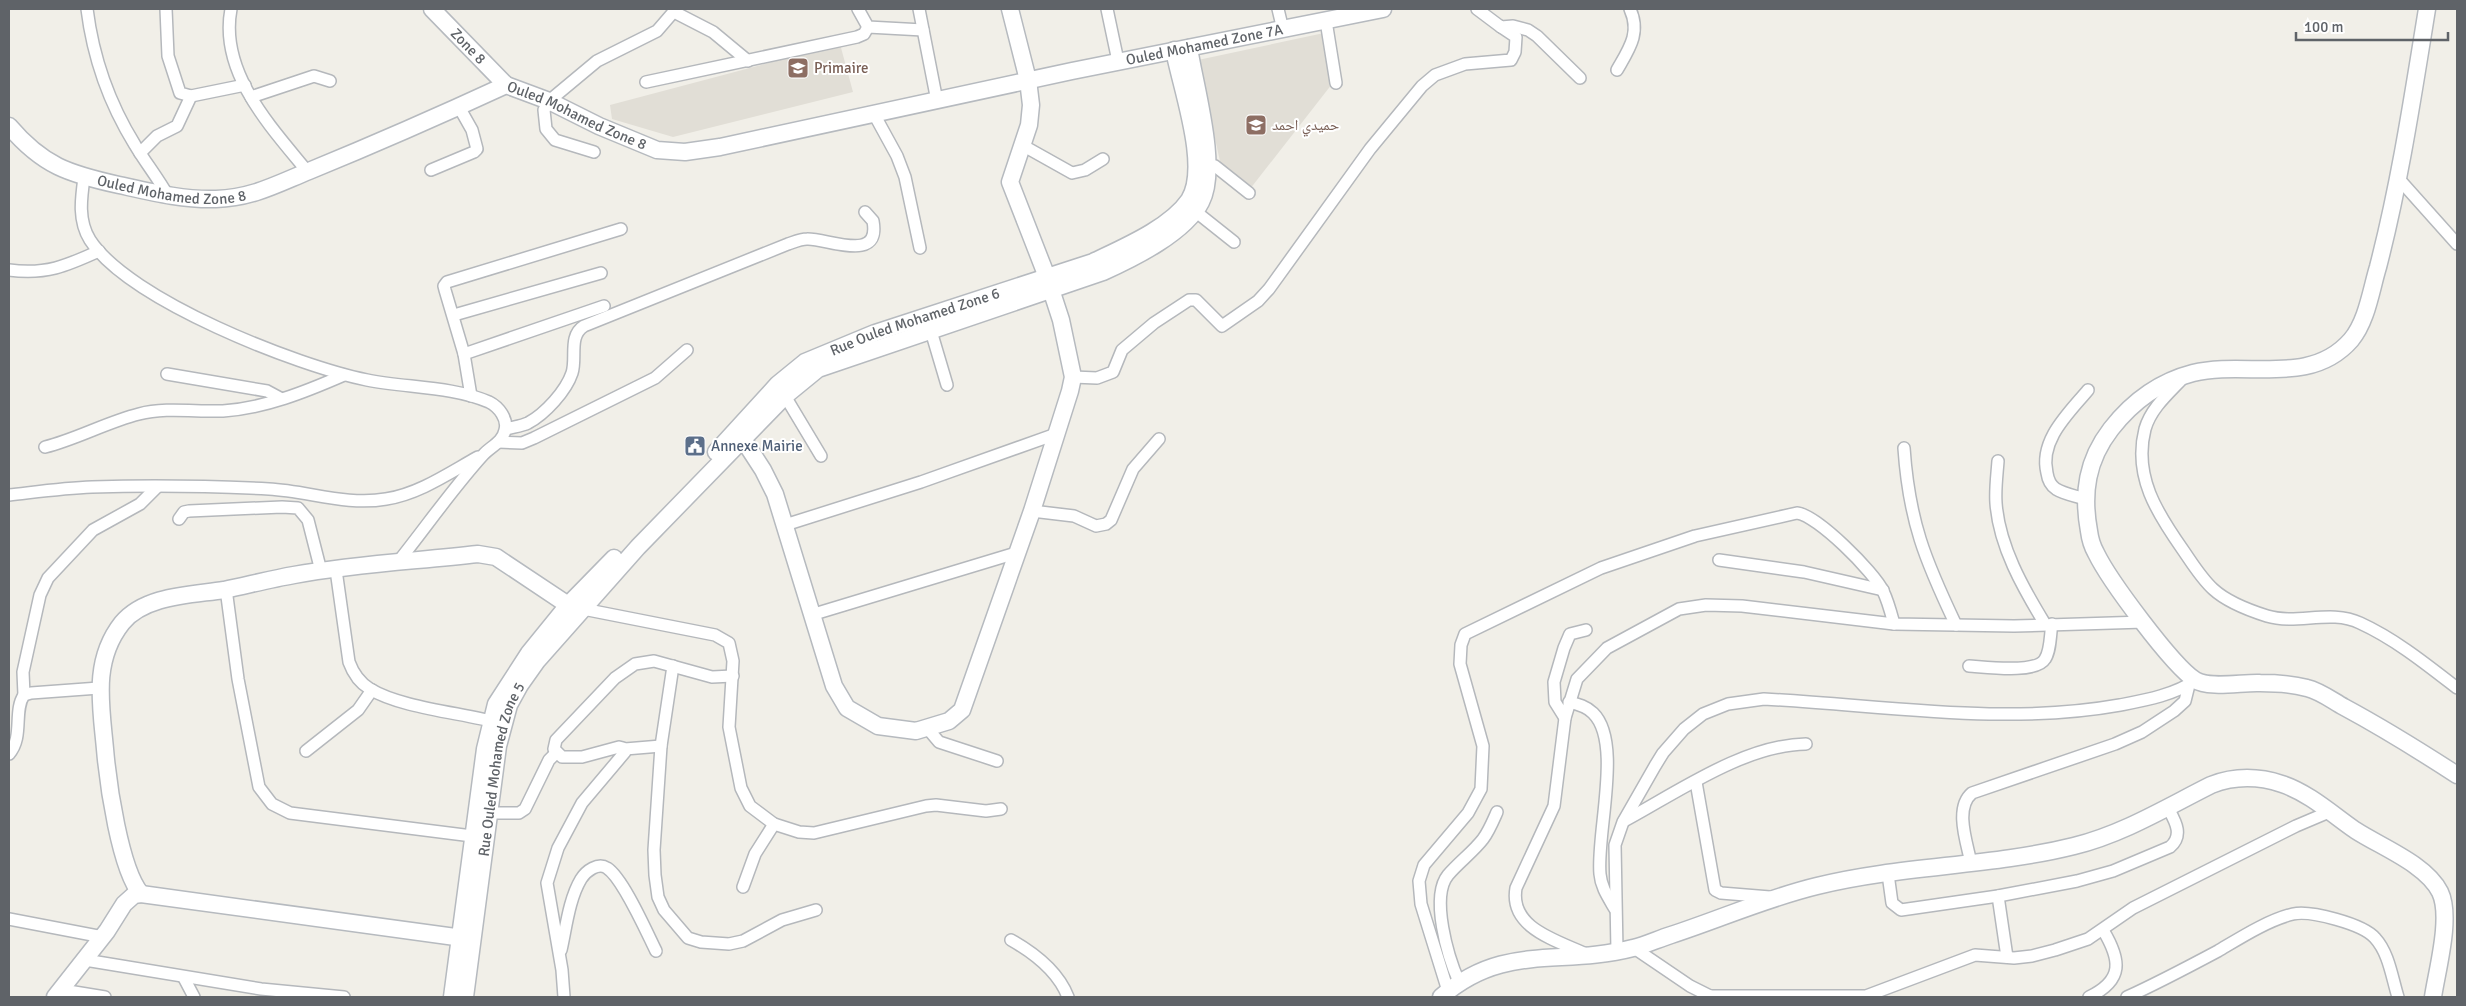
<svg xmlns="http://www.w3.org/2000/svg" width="2466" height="1006" font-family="Signika,'Noto Naskh Arabic',sans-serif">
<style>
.education{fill:#e1ded6}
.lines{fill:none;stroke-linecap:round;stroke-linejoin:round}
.street-casing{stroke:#b5b8bc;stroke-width:14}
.secondary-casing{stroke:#b6babf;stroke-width:19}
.street{stroke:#fff;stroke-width:11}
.secondary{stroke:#fff;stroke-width:16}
.labels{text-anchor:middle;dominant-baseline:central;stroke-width:4;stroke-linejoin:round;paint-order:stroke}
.street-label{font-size:15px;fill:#5f6368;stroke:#fff}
.education-label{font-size:15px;fill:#785e54;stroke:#fff;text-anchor:start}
.service-label{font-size:15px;fill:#4e5e75;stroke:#fff;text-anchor:start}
</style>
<rect width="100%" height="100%" fill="#f1efe8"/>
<g class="education">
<polygon points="1324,33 1332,84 1250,189 1221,166 1198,60"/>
<polygon points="840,44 853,92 673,137 612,119 610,105"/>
</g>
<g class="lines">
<g class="street-casing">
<g id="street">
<path d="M87,9C93,57 109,103 135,145C145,162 158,178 168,196"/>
<polyline points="166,9 168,56 180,93 191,96 245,85"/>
<path d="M231,9C219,72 270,126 307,171"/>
<polyline points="676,9 678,14 713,32 748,61"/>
<polyline points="858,9 868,27 923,30"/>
<polyline points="919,9 937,101"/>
<polyline points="1107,9 1118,61"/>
<polyline points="1278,9 1283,30"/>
<polyline points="1477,9 1501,27 1513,26 1528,30 1537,36 1580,78"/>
<polyline points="1326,21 1336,83"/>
<path d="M1617,70C1629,49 1641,33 1630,9"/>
<polyline points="646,82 857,37 864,34 868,27"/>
<polyline points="251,97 314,76 330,81"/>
<polyline points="874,114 897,156 905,177 920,248"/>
<polyline points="1022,145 1072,173 1085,170 1103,159"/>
<polyline points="594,152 555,140 546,129 544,110 549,101 597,61 657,31 676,9"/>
<polyline points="140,153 157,136 177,126 191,96"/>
<polyline points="1209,165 1215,166 1249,193"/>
<polyline points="431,170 474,152 477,149 472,130 459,107"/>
<path d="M84,178C81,199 78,221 90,240C129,300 297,366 367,380C406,388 452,386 489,402C499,407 508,419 505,430C503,442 490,447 483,455C453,488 426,527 398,562"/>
<polyline points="2398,178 2457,244"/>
<polyline points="1195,211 1234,242"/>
<path d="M9,270C46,275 66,266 99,251"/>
<polyline points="454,315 601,273"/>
<polyline points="931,331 947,385"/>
<polyline points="464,354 445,290 444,286 447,282 621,229"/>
<polyline points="167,374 267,391 280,398"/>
<polyline points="1073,377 1097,378 1113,372 1122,350 1154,323 1189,300 1196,300 1222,326 1258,301 1269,289 1370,149 1422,86 1435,75 1465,64 1511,60 1515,52 1516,37 1501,27"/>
<path d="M2183,378C2169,393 2151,408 2145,429C2133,476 2157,513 2183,550C2192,563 2201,578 2213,589C2227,602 2248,610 2267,616C2297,625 2331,609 2360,623C2395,639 2426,664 2457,688"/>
<polyline points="471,396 464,354 604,306"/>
<polyline points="785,396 821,456"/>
<path d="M506,429C513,427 522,426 528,423C545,414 566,391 572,373C577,358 568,336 584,326L788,244C794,242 801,239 807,239C827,238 881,264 873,221L865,212"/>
<polyline points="499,442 522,443 534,438 655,378 687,350"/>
<path d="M45,447C77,439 107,422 139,414C165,407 196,412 223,411C265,408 305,392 344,375"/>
<path d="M1904,448C1909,521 1925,560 1956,625"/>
<path d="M1998,461C1997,475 1995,489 1996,503C1999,546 2023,588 2045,624"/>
<path d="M9,495C36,492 64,488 92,487C150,485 211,486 269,489C308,491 347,506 386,499C419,494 449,473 478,457"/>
<path d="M2085,499C2076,496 2064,494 2056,489C2050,485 2048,480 2047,473C2039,440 2069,413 2088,390"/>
<polyline points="1032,511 1074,516 1096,526 1106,524 1111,520 1133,469 1159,439"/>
<polyline points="179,519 184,512 189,511 282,507 298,508 308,520 321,571"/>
<polyline points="785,525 921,482 1056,434"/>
<polyline points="1719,560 1804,572 1883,590"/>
<path d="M336,570L349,662C353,673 360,683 370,689C401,708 463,713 499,723"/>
<polyline points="226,589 238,679 259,787 272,804 290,813 480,837"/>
<polyline points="583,609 715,635 729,643 733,661 729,727 741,788 750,806 774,824 799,832 814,833 926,806 936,805 986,811 1001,809"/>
<polyline points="811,615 1016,553"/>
<polyline points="673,666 661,746 654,850 655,875 658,897 664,910 688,938 701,942 729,944 743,941 782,920 816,910"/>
<path d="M1969,666C1986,667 2036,674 2045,659C2051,650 2050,634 2052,624"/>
<polyline points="24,695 23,672 40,595 48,578 93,530 140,504 157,487"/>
<path d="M1569,702C1577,704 1586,706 1593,713C1623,742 1596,834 1600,874C1601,887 1608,897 1615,909"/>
<polyline points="1565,718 1555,702 1554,682 1564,648 1570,634 1586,630"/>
<polyline points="928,729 939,742 997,761"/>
<polyline points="625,749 661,746"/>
<polyline points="306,751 358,710 372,690"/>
<path d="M9,754C24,737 13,711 24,695L31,693L99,688"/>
<polyline points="1696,782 1715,890 1721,893 1770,897"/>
<polyline points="488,813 519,813 525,809 549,760 556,753"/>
<path d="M1624,821C1678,792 1744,745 1806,744"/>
<path d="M1971,863C1967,843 1954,808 1972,793L2115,744L2142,732L2174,711L2185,701L2189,685"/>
<path d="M1888,874L1892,903L1901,910L1998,896L2077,881L2113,871L2170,847C2184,835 2175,821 2168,808"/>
<polyline points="743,887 755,854 774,824"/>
<polyline points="1998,896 2007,957"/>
<polyline points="9,919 103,937"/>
<path d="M1011,940C1034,953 1058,971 1068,997"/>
<polyline points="1634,948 1690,986 1712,997"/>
<path d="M561,950C566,928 569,899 581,879C586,871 598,862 607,868C623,878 647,933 656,951"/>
<path d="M1617,951L1615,845L1623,822L1655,766L1663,753L1684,729L1703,714L1728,704L1764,699C1882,705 2003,726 2120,705C2146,700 2174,695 2196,680"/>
<path d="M1586,954C1556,940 1509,928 1516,888L1554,806L1565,718L1577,679L1607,648L1679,609L1706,605L1742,606L1894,624L2014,626L2144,622"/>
<polyline points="85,960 261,989 344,997"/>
<polyline points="184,978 194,997"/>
<path d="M1459,982C1448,957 1430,897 1448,875C1459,862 1473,852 1483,839C1489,831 1493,821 1497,812"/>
<polyline points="62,990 105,997"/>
<path d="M1448,991L1421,904L1419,881L1424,865L1468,813L1481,789L1483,746L1460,664L1461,645L1465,634L1601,568L1695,536L1797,513C1817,515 1874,572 1883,591C1888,601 1891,613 1894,624"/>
<polyline points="1709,996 1866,996 1975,955 2014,958 2032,956 2055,950 2088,939 2133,908 2296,826 2329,812"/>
<polyline points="564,997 562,970 547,883 558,848 582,803 625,752 623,748 619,747 582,757 562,757 554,749 556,740 615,678 635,664 654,661 712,677 733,676"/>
<path d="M2089,997C2124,980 2121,960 2103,930"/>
<path d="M2127,997C2158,983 2188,967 2218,951C2240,938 2268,920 2293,914C2310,910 2363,924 2375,938C2389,953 2392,978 2398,997"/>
</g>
</g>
<g class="secondary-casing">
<g id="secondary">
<path id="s1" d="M432,9L506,85"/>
<path d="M2427,9C2413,95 2400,182 2378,267C2371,290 2367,321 2351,340C2310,387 2246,360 2193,373C2158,382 2132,402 2111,429C2087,460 2082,493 2089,531C2090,539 2092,546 2096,553C2109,580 2172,665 2195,680C2209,689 2243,682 2260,683C2276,683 2292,684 2307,688C2320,691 2333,701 2344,707C2383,728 2420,751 2457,775"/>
<path id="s2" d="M9,126C43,166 69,174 119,185C151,192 183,200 216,199C252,198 277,184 309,171C375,144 441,115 506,85L549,101L599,126L657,150L685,152L720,147L1072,71L1383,9"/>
<polyline points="737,430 763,470 775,494 830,673 834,686 847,708 878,726 916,731 949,721 962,710 1032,511 1070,391 1073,377 1061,320 1047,277 1010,182 1029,125 1031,105 1028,80 1010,9"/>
<path id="s3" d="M716,452L778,384L805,362L875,333L1093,262C1122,248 1170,228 1189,200C1210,167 1181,88 1174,50"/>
<path d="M141,894C120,869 108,784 105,749C101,705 92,661 122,623C145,595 192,595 224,590C248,585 271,579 294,575C355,564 417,561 478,554L496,557L568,605L579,608"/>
<polyline points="55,997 107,931 124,904 134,895 141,894 470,939"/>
<polyline points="452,997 485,749 496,704 529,653 568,605 614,558"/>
<path id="s4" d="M465,997L498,746L509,705L520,685L537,661L638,547L785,396L818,369L1103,272C1134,258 1185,233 1201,202C1219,168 1195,87 1189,48"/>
<path d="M1441,997C1504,942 1560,967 1633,948C1646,945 1658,939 1671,935C1720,919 1767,898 1817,886C1902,865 1990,867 2074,846C2123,834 2167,807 2211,785C2234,776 2258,776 2282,784C2309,793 2332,814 2355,830C2381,847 2426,864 2440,892C2452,917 2437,970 2433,997"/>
</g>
</g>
<use href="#street" class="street"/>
<use href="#secondary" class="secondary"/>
</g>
<defs>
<g id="school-square" transform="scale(1.125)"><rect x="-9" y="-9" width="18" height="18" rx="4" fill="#8d6e63" stroke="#fff"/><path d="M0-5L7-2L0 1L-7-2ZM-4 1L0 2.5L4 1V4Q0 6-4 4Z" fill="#fff"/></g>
<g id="civic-square" transform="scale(1.125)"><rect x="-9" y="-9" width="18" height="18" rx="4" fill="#5c6f8a" stroke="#fff"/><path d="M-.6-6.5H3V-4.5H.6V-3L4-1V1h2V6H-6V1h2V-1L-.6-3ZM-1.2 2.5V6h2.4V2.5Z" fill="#fff"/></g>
</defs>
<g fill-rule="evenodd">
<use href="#school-square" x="798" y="68"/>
<use href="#school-square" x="1256" y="125"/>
<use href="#civic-square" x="695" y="446"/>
</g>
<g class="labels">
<g class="street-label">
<text stroke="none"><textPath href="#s2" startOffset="1262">Ouled Mohamed Zone 7A</textPath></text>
<text stroke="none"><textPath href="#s1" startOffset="52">Zone 8</textPath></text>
<text stroke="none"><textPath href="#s2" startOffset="616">Ouled Mohamed Zone 8</textPath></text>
<text stroke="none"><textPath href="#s2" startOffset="181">Ouled Mohamed Zone 8</textPath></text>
<text stroke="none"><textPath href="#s3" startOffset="244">Rue Ouled Mohamed Zone 6</textPath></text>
<text stroke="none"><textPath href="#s4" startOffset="231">Rue Ouled Mohamed Zone 5</textPath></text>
</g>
<g class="education-label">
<text x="814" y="68">Primaire</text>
<text x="1272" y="125">حميدي احمد</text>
</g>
<g class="service-label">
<text x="711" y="446">Annexe Mairie</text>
</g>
</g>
<rect width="2466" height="1006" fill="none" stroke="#5f6368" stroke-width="20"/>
<path d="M2296 32v8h152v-8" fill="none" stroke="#5f6368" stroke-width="2.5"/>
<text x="2304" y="32" font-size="15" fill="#5f6368" stroke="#ffffff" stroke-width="4" paint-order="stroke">100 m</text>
</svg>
